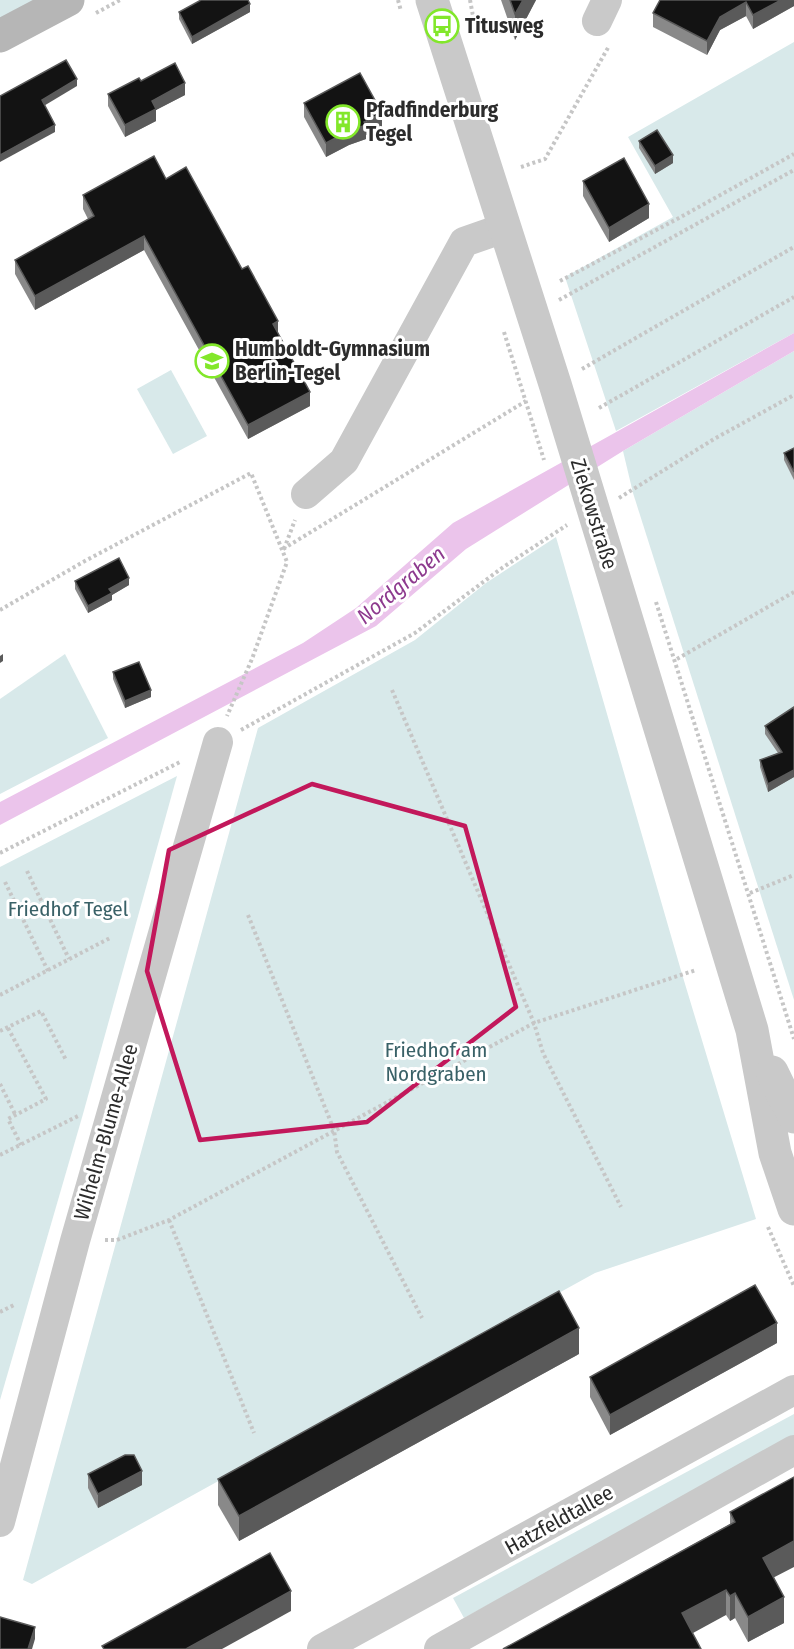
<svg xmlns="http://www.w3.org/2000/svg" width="794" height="1649" font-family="'Fira Sans Condensed',sans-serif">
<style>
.green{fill:#d8e9ea}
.water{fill:#ebc4eb}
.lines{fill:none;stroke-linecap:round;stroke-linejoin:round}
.path{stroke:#c6c6c6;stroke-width:4;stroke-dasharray:3 3;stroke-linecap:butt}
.minor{stroke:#c9c9c9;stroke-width:30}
.tertiary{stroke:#c9c9c9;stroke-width:33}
.secondary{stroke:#b6b6b6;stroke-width:33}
.wall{fill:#898989}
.shaded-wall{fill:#5a5a5a}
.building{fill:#131313;stroke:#5a5a5a;stroke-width:1.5}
.marked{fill:none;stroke:#c2185b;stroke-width:4.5;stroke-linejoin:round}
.labels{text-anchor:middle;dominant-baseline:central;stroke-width:6;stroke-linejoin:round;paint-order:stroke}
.poi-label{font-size:21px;font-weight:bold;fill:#2c2c2c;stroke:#fff;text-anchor:start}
.street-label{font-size:21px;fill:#2c2c2c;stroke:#fff}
.park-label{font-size:21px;fill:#396167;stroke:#fff}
.water-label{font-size:22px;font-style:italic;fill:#8d3a8e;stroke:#fff}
</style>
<rect width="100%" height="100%" fill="#fff"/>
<g class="green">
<polygon points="0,0 40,0 0,21"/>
<polygon points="794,42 794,333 616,431 565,277 673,217 628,137"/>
<polygon points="794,351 794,1000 633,493 623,451"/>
<polygon points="171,370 207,436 173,454 137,389"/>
<polygon points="556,537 682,974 756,1219 595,1273 32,1584 23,1580 258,728 415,640 486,583"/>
<polygon points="65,654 108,738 0,794 0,699"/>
<polygon points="177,776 83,1114 0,1400 0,867"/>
<polygon points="794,1414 794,1438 464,1618 453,1598"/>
</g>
<polygon class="water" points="794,333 794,351 623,451 466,549 376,626 0,825 0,802 303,643 356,608 453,523"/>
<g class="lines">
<g class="path">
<polyline points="398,0 401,11"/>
<polyline points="470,0 476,32"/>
<polyline points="96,13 120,0"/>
<polyline points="521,167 545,159 609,46"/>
<polyline points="560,281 679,218 794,154"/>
<polyline points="559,300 794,170"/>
<polyline points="504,332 544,460"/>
<polyline points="582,369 794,247"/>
<polyline points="599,408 794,297"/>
<polyline points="619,498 714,439 794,395"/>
<polyline points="283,549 526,401"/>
<polyline points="284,549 295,520"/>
<polyline points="656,602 794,1039"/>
<polyline points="0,610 83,562 251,473 287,562 252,659 227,716"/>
<polyline points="677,659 794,592"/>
<polyline points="392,690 534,1023 543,1053 621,1207"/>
<polyline points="241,730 415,633 502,568 567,525"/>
<polyline points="0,853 182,761"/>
<polyline points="27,871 69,959"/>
<polyline points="5,882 48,971"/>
<polyline points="750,893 794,875"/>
<polyline points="248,915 334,1130 337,1152 422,1318"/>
<polyline points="0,995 110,938"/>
<polyline points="8,1028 46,1099 8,1119 21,1145"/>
<polyline points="0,1031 41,1011 66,1060"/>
<polyline points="0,1084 15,1114"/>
<polyline points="0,1155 80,1115"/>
<polyline points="169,1220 254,1433"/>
<polyline points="768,1227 794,1286"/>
<polyline points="105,1240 117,1240 169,1220 534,1023 696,970"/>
<polyline points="0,1312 16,1304"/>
</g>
<g class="minor">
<polyline points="597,21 607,0"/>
<polyline points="306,494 344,461 464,242 504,228"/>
<polyline points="0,1522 75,1241 218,742"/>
<polyline points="322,1649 794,1390"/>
<polyline points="439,1649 794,1450"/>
</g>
<g class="tertiary">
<polyline points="432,0 555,384 752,1030 775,1153 794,1209"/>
<polyline points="772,1072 794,1117"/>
</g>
<polyline class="secondary" points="0,36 68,0"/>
</g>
<g class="wall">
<polygon points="501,0 536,0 515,40"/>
<polygon points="660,0 794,0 794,6 753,29 746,16 720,30 707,55 653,27 653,13"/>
<polygon points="179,12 250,12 192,44 179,19"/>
<polygon points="141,81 185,95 156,110 156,121 125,137 108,106 108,94"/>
<polygon points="304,103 382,127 366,135 366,139 349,145 326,157 304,117"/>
<polygon points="639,141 673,163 655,174 639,148"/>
<polygon points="166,179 278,333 310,406 248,439 144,250 35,310 15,274 15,260 88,219 83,209 83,195"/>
<polygon points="583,181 649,218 609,242 583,196"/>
<polygon points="794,448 794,480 784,460 784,453"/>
<polygon points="75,581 129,585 112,595 112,600 88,613 75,589"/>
<polygon points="113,672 151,697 125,708 113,679"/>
<polygon points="794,707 794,777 768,792 760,767 760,760 778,753 765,734 765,726"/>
<polygon points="777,1343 610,1435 590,1397 590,1377"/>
<polygon points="579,1354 239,1541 218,1505 218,1479"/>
<polygon points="88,1474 142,1485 98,1508 88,1488"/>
<polygon points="730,1512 774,1577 784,1623 748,1642 735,1618 730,1621 726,1615 503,1649 730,1524"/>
</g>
<g class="shaded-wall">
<polygon points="523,0 536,0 515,40 515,14"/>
<polygon points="781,0 794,0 794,6 753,29 753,15"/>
<polygon points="746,2 746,16 720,30 707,55 707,41 720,17"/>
<polygon points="250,4 250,12 192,44 192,37"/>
<polygon points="77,79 77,86 42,107 42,100"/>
<polygon points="185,83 185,95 156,110 156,121 125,137 125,125 152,101"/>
<polygon points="382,113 382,127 366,135 366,139 349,145 326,157 326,143"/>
<polygon points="55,125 55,132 0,162 0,155"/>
<polygon points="673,155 673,163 655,174 655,166"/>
<polygon points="649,204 649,218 609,242 609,228"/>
<polygon points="144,236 144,250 35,310 35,296"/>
<polygon points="278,321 278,335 273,324"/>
<polygon points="310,392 310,406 248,439 248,425"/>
<polygon points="129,578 129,585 112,595 112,600 88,613 88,606 109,589"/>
<polygon points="3,654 3,661 0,663 0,656"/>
<polygon points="151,690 151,697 125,708 125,701"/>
<polygon points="794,770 794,777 768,792 768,784"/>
<polygon points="777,1323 777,1343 610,1435 610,1415"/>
<polygon points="579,1328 579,1354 239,1541 239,1516"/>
<polygon points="142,1471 142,1485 98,1508 98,1494"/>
<polygon points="794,1541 794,1567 763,1583 763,1558"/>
<polygon points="726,1590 726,1615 682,1639 682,1613"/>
<polygon points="291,1591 291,1611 222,1649 186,1649"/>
<polygon points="735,1593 735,1618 730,1621 730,1596"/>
<polygon points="784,1597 784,1623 748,1642 748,1617"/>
<polygon points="35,1627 35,1639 32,1649 28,1649"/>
</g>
<g class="building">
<polygon points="201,0 248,0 250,4 192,37 179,12"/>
<polygon points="510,0 523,0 515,14"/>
<polygon points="660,0 781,0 753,15 746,2 720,17 707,41 653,13"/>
<polygon points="66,60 77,79 42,100 55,125 0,155 0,96"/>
<polygon points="175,63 185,83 152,101 156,109 125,125 108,94 139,78 141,81"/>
<polygon points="360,73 382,113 364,122 366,125 349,131 326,143 304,103"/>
<polygon points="657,130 673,155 655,166 639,141"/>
<polygon points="154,156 166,179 186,167 242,269 248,266 278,321 273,324 310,392 248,425 144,236 35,296 15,260 94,216 83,195"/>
<polygon points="624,158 649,204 609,228 583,181"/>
<polygon points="794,448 794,472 784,453"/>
<polygon points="119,558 129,578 109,589 112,593 88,606 75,581"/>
<polygon points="139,662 151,690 125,701 113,672"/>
<polygon points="794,707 794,770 768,784 760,760 782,752 765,726"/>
<polygon points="755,1285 777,1323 610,1415 590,1377"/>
<polygon points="559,1291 579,1328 239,1516 218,1479"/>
<polygon points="125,1455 134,1455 142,1471 98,1494 88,1474"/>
<polygon points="794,1477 794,1541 763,1558 784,1597 748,1617 735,1593 730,1596 726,1590 682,1613 701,1649 503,1649 735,1522 730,1512"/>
<polygon points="270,1553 291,1591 186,1649 104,1649 102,1646"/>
<polygon points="0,1617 35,1627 28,1649 0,1649"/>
</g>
<path class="marked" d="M312,784L465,826L516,1007L367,1122L200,1140L147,971L169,850Z"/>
<defs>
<g id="bus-ring" transform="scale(1.725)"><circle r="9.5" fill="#fff" stroke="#82e72a" stroke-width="1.5"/><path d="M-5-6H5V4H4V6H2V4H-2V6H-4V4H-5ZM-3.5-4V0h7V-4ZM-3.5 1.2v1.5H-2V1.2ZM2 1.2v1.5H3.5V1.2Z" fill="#82e72a"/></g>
<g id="building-ring" transform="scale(1.725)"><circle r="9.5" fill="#fff" stroke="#82e72a" stroke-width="1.5"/><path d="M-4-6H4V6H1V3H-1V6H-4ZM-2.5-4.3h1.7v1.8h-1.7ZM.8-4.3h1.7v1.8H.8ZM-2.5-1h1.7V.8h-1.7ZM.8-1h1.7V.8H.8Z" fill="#82e72a"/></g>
<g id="school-ring" transform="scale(1.725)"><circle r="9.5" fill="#fff" stroke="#82e72a" stroke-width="1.5"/><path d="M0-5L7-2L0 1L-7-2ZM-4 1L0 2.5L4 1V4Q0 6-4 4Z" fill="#82e72a"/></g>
</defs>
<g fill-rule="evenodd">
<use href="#bus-ring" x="442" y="26"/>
<use href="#building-ring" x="343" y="122"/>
<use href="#school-ring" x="212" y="361"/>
</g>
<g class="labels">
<g class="poi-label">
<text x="465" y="26">Titusweg</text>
<text x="366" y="110">Pfadfinderburg<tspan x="366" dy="24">Tegel</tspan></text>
<text x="235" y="349">Humboldt-Gymnasium<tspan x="235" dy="24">Berlin-Tegel</tspan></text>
</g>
<g class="street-label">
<text transform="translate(594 514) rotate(73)">Ziekowstraße</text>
<text transform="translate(106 1132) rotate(-74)">Wilhelm-Blume-Allee</text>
<text transform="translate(559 1520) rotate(-29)">Hatzfeldtallee</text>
</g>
<g class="park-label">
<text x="68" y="909">Friedhof Tegel</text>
<text x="436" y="1050">Friedhof am<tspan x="436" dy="24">Nordgraben</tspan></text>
</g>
<g class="water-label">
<text transform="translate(401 585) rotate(-40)">Nordgraben</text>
</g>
</g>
</svg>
